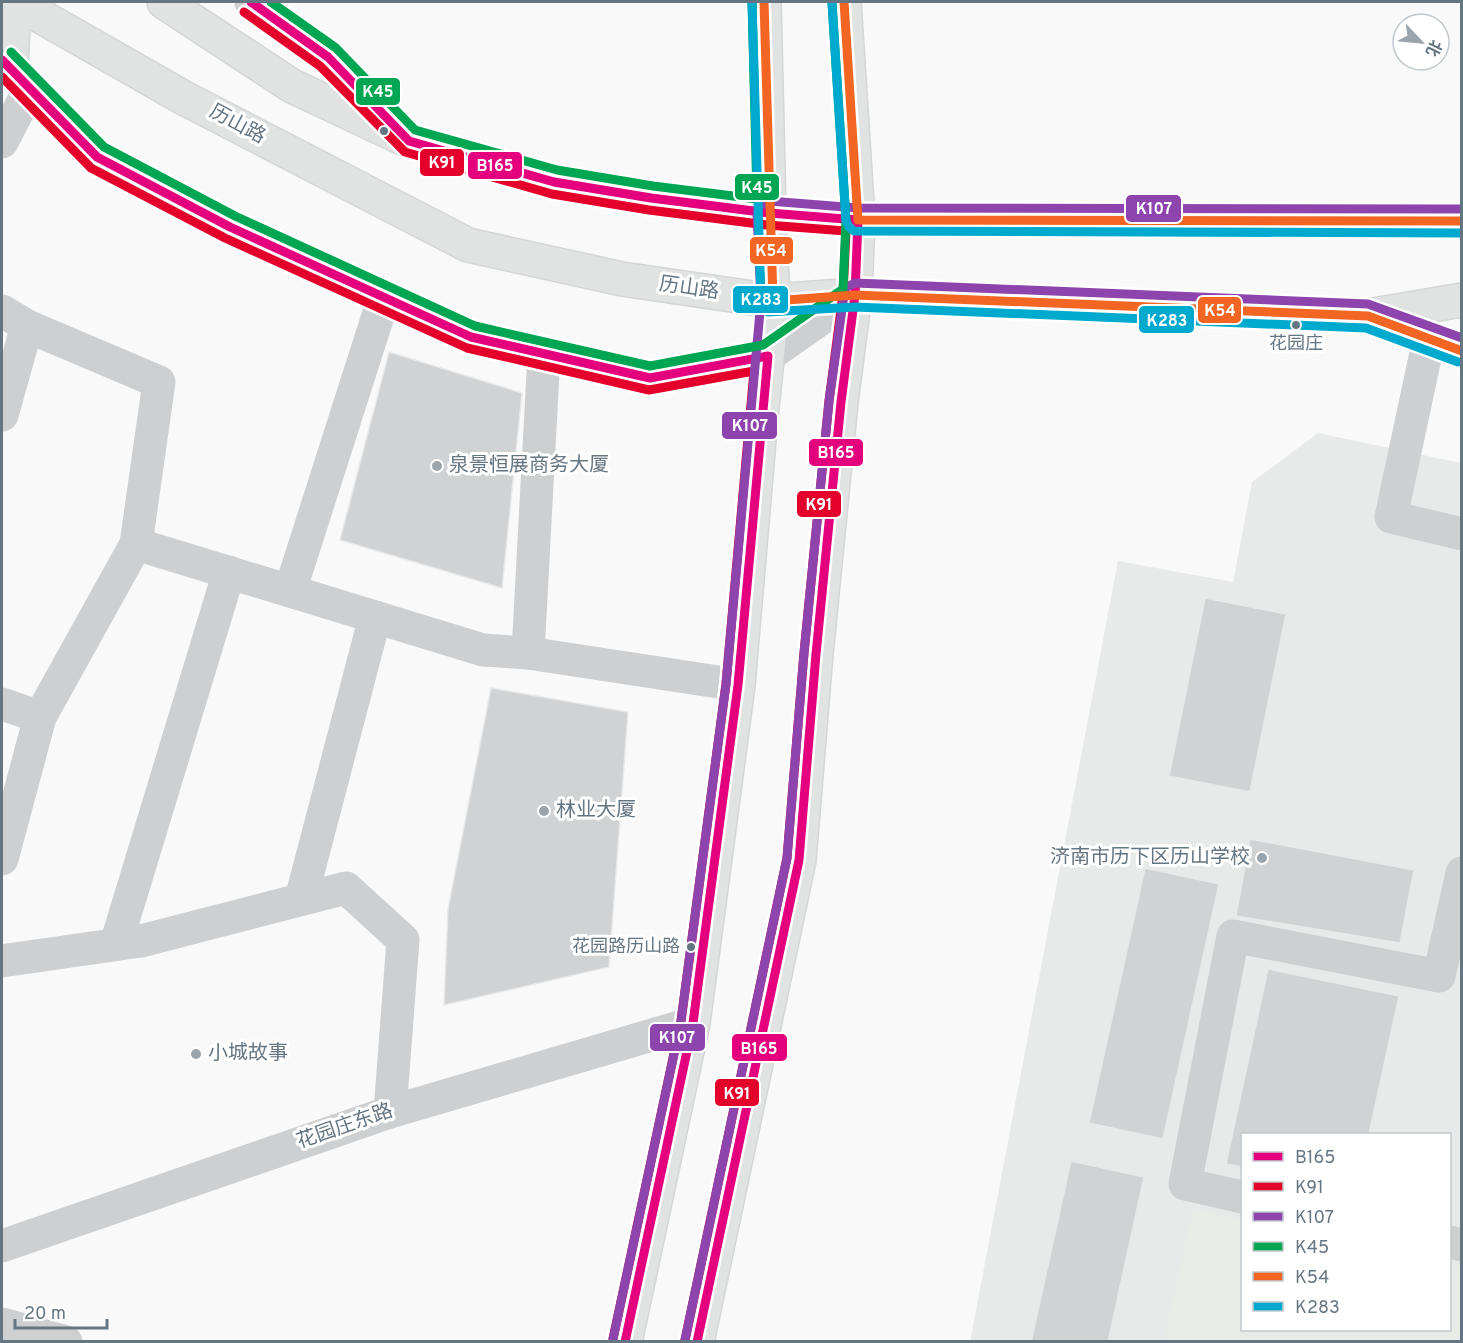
<svg xmlns="http://www.w3.org/2000/svg" width="1463" height="1343" font-family="Overpass,'Noto Sans SC',sans-serif">
<style>
.built{fill:#e8e9e9;fill-rule:evenodd}
.green{fill:#e8ebe6}
.building{fill:#d0d2d3;stroke:#e8e8e8;stroke-width:1.5}
.lines{fill:none;stroke-linecap:round;stroke-linejoin:round}
.major-casing{stroke:#d5d6d7;stroke-width:36}
.minor{stroke:#cecfd0;stroke-width:33}
.major{stroke:#e1e2e2;stroke-width:33}
.bus-1-casing{stroke:#fff;stroke-width:14}
.bus-2-casing{stroke:#fff;stroke-width:14}
.bus-3-casing{stroke:#fff;stroke-width:14}
.bus-4-casing{stroke:#fff;stroke-width:14}
.bus-5-casing{stroke:#fff;stroke-width:14}
.bus-6-casing{stroke:#fff;stroke-width:14}
.bus-1{stroke:#e5007d;stroke-width:9}
.bus-2{stroke:#e4002b;stroke-width:9}
.bus-3{stroke:#8e44ad;stroke-width:9}
.bus-4{stroke:#00a651;stroke-width:9}
.bus-5{stroke:#f26522;stroke-width:9}
.bus-6{stroke:#00a9ce;stroke-width:9}
.bus-dot{fill:#657683;stroke:#fff;stroke-width:2}
.poi-dot{fill:#99a4ac;stroke:#fff;stroke-width:2}
.labels{text-anchor:middle;dominant-baseline:central;stroke-width:6;stroke-linejoin:round;paint-order:stroke}
.bus-label{font-size:18px;fill:#657683;stroke:#fff}
.street-label{font-size:20px;fill:#657683;stroke:#fff}
.poi-label{font-size:20px;fill:#657683;stroke:#fff;text-anchor:start}
.line-badge{stroke:#fff;stroke-width:2}
.badge-label{font-size:16px;text-anchor:middle;font-weight:bold;fill:#fff}
</style>
<rect width="100%" height="100%" fill="#f9f9f9"/>
<path class="built" d="M1318,433L1461,463V1341L970,1342L1118,561L1233,582L1252,482ZM1242,1134H1450V1330H1242Z"/>
<polygon class="green" points="1193,1209 1242,1220 1242,1330 1450,1330 1450,1265 1461,1268 1461,1341 1164,1341"/>
<g class="building">
<polygon points="389,352 522,393 502,588 340,540"/>
<polygon points="1205,598 1286,614 1250,792 1169,776"/>
<polygon points="491,688 628,712 609,967 444,1005 448,909"/>
<polygon points="1250,839 1414,870 1400,943 1236,916"/>
<polygon points="1145,868 1219,884 1163,1139 1089,1123"/>
<polygon points="1268,969 1399,996 1369,1134 1242,1134 1242,1167 1226,1164"/>
<polygon points="1071,1161 1144,1177 1108,1342 1031,1342"/>
</g>
<g class="lines">
<g class="major-casing">
<g id="major">
<polyline points="16,2 184,98 468,245 622,279 773,301 855,295 1368,316 1462,300"/>
<polyline points="164,2 292,86 409,141 554,182 651,198 769,213 858,220 1462,221"/>
<polyline points="11,68 14,2"/>
<polyline points="1370,317 1462,351"/>
<polyline points="625,1342 693,1023 738,685 760,428 773,301 769,213 764,2"/>
<polyline points="697,1342 799,860 816,654 841,402 855,295 858,220 844,2"/>
</g>
</g>
<g class="minor">
<polyline points="251,2 328,57 408,140"/>
<polyline points="2,60 97,157 230,227 471,337 650,378 768,356 855,295"/>
<polyline points="2,142 30,88"/>
<polyline points="2,311 27,326 159,382 136,544 483,650 528,653 738,685"/>
<polyline points="1429,339 1391,517 1462,534"/>
<polyline points="2,415 27,326"/>
<polyline points="290,591 384,297"/>
<polyline points="528,653 544,354"/>
<polyline points="2,704 40,717 2,859"/>
<polyline points="40,717 136,544"/>
<polyline points="301,899 375,617"/>
<polyline points="116,944 229,572"/>
<polyline points="2,961 141,941 346,888 403,940 390,1112"/>
<polyline points="1242,1197 1185,1184 1233,936 1439,976 1462,873"/>
<polyline points="1450,1242 1462,1245"/>
<polyline points="2,1246 390,1112 693,1023"/>
<polyline points="2,1324 66,1342"/>
</g>
<use href="#major" class="major"/>
<g class="bus-1-casing">
<g id="bus-1">
<polyline points="251,2 328,57 409,141 554,182 651,198 769,213 858,220 855,295 841,402 816,654 799,860 697,1342"/>
<polyline points="2,60 97,157 230,227 471,337 650,378 768,356 738,685 693,1023 625,1342"/>
</g>
</g>
<g class="bus-2-casing">
<g id="bus-2">
<polyline points="244,12 320,66 405,152 552,194 649,210 767,225 846,231 843,294 829,401 804,653 787,858 685,1340"/>
<polyline points="2,77 91,168 225,238 467,348 649,390 754,371 726,684 681,1021 613,1339"/>
</g>
</g>
<g class="bus-3-casing">
<g id="bus-3">
<polyline points="613,1339 681,1021 726,684 761,301 757,214 759,206 769,201 858,208 1462,209"/>
<polyline points="685,1340 787,858 804,653 829,401 845,288 855,283 1368,304 1462,338"/>
</g>
</g>
<g class="bus-4-casing">
<g id="bus-4">
<polyline points="271,2 336,48 415,130 557,170 653,186 757,199 752,2"/>
<polyline points="11,52 104,147 235,216 475,326 650,366 763,345 843,289 846,220 832,3"/>
</g>
</g>
<g class="bus-5-casing">
<g id="bus-5">
<polyline points="764,2 773,301 855,295 1368,316 1462,351"/>
<polyline points="844,2 858,220 1462,221"/>
</g>
</g>
<g class="bus-6-casing">
<g id="bus-6">
<polyline points="752,2 761,302 763,308 768,312 855,307 1366,328 1458,362"/>
<polyline points="832,3 846,221 849,227 854,231 1462,233"/>
</g>
</g>
<use href="#bus-1" class="bus-1"/>
<use href="#bus-2" class="bus-2"/>
<use href="#bus-3" class="bus-3"/>
<use href="#bus-4" class="bus-4"/>
<use href="#bus-5" class="bus-5"/>
<use href="#bus-6" class="bus-6"/>
</g>
<g class="bus-dot">
<circle cx="384" cy="131" r="5"/>
<circle cx="1296" cy="325" r="5"/>
<circle cx="691" cy="947" r="5"/>
</g>
<g class="poi-dot">
<circle cx="437" cy="466" r="6"/>
<circle cx="544" cy="811" r="6"/>
<circle cx="1262" cy="858" r="6"/>
<circle cx="196" cy="1054" r="6"/>
</g>
<g class="labels">
<g class="bus-label">
<text x="1296" y="344">花园庄</text>
<text x="680" y="947" text-anchor="end">花园路历山路</text>
</g>
<g class="street-label">
<text transform="translate(237 125) rotate(28)">历山路</text>
<text transform="translate(689 289) rotate(8)">历山路</text>
<text transform="translate(345 1127) rotate(-19)">花园庄东路</text>
</g>
<g class="poi-label">
<text x="449" y="466">泉景·恒展商务大厦</text>
<text x="556" y="811">林业大厦</text>
<text x="1250" y="858" text-anchor="end">济南市历下区历山学校</text>
<text x="208" y="1054">小城故事</text>
</g>
</g>
<g class="line-badge">
<rect x="355" y="77" width="46" height="29" rx="6" fill="#00a651"/>
<rect x="419" y="148" width="46" height="29" rx="6" fill="#e4002b"/>
<rect x="467" y="151" width="56" height="29" rx="6" fill="#e5007d"/>
<rect x="734" y="173" width="46" height="28" rx="6" fill="#00a651"/>
<rect x="1125" y="194" width="57" height="29" rx="6" fill="#8e44ad"/>
<rect x="749" y="236" width="45" height="29" rx="6" fill="#f26522"/>
<rect x="732" y="285" width="57" height="29" rx="6" fill="#00a9ce"/>
<rect x="1197" y="296" width="45" height="28" rx="6" fill="#f26522"/>
<rect x="1138" y="305" width="57" height="29" rx="6" fill="#00a9ce"/>
<rect x="721" y="411" width="57" height="29" rx="6" fill="#8e44ad"/>
<rect x="808" y="438" width="56" height="29" rx="6" fill="#e5007d"/>
<rect x="796" y="490" width="46" height="28" rx="6" fill="#e4002b"/>
<rect x="649" y="1023" width="57" height="29" rx="6" fill="#8e44ad"/>
<rect x="731" y="1033" width="57" height="29" rx="6" fill="#e5007d"/>
<rect x="714" y="1078" width="46" height="29" rx="6" fill="#e4002b"/>
</g>
<g class="badge-label">
<text x="378" y="97">K45</text>
<text x="442" y="168">K91</text>
<text x="495" y="171">B165</text>
<text x="757" y="193">K45</text>
<text x="1154" y="214">K107</text>
<text x="771" y="256">K54</text>
<text x="761" y="305">K283</text>
<text x="1220" y="316">K54</text>
<text x="1167" y="326">K283</text>
<text x="750" y="431">K107</text>
<text x="836" y="458">B165</text>
<text x="819" y="510">K91</text>
<text x="677" y="1043">K107</text>
<text x="759" y="1054">B165</text>
<text x="737" y="1099">K91</text>
</g>
<rect width="1463" height="1343" fill="none" stroke="#657683" stroke-width="6"/>
<rect x="1241" y="1133" width="210" height="198" fill="#ffffff" stroke="#c1c8cd" stroke-width="1.5"/>
<rect x="1253" y="1152" width="30" height="9" fill="#e5007d" stroke="#c1c8cd" stroke-width="1.5"/>
<text x="1295" y="1163" font-size="18" fill="#657683">B165</text>
<rect x="1253" y="1182" width="30" height="9" fill="#e4002b" stroke="#c1c8cd" stroke-width="1.5"/>
<text x="1295" y="1193" font-size="18" fill="#657683">K91</text>
<rect x="1253" y="1212" width="30" height="9" fill="#8e44ad" stroke="#c1c8cd" stroke-width="1.5"/>
<text x="1295" y="1223" font-size="18" fill="#657683">K107</text>
<rect x="1253" y="1242" width="30" height="9" fill="#00a651" stroke="#c1c8cd" stroke-width="1.5"/>
<text x="1295" y="1253" font-size="18" fill="#657683">K45</text>
<rect x="1253" y="1272" width="30" height="9" fill="#f26522" stroke="#c1c8cd" stroke-width="1.5"/>
<text x="1295" y="1283" font-size="18" fill="#657683">K54</text>
<rect x="1253" y="1302" width="30" height="9" fill="#00a9ce" stroke="#c1c8cd" stroke-width="1.5"/>
<text x="1295" y="1313" font-size="18" fill="#657683">K283</text>
<g transform="translate(1421 42) rotate(116)"><circle r="28" fill="#ffffff" stroke="#c1c8cd" stroke-width="1.5"/>
<path d="M0-4.5L10 22L0 15L-10 22Z" fill="#99a4ac"/>
<text y="-9" font-size="16" font-weight="bold" text-anchor="middle" fill="#657683">北</text>
</g>
<path d="M15 1319v9h92v-9" fill="none" stroke="#657683" stroke-width="3"/>
<text x="24" y="1319" font-size="18" fill="#657683" stroke="#ffffff" stroke-width="4.5" paint-order="stroke">20 m</text>
</svg>
